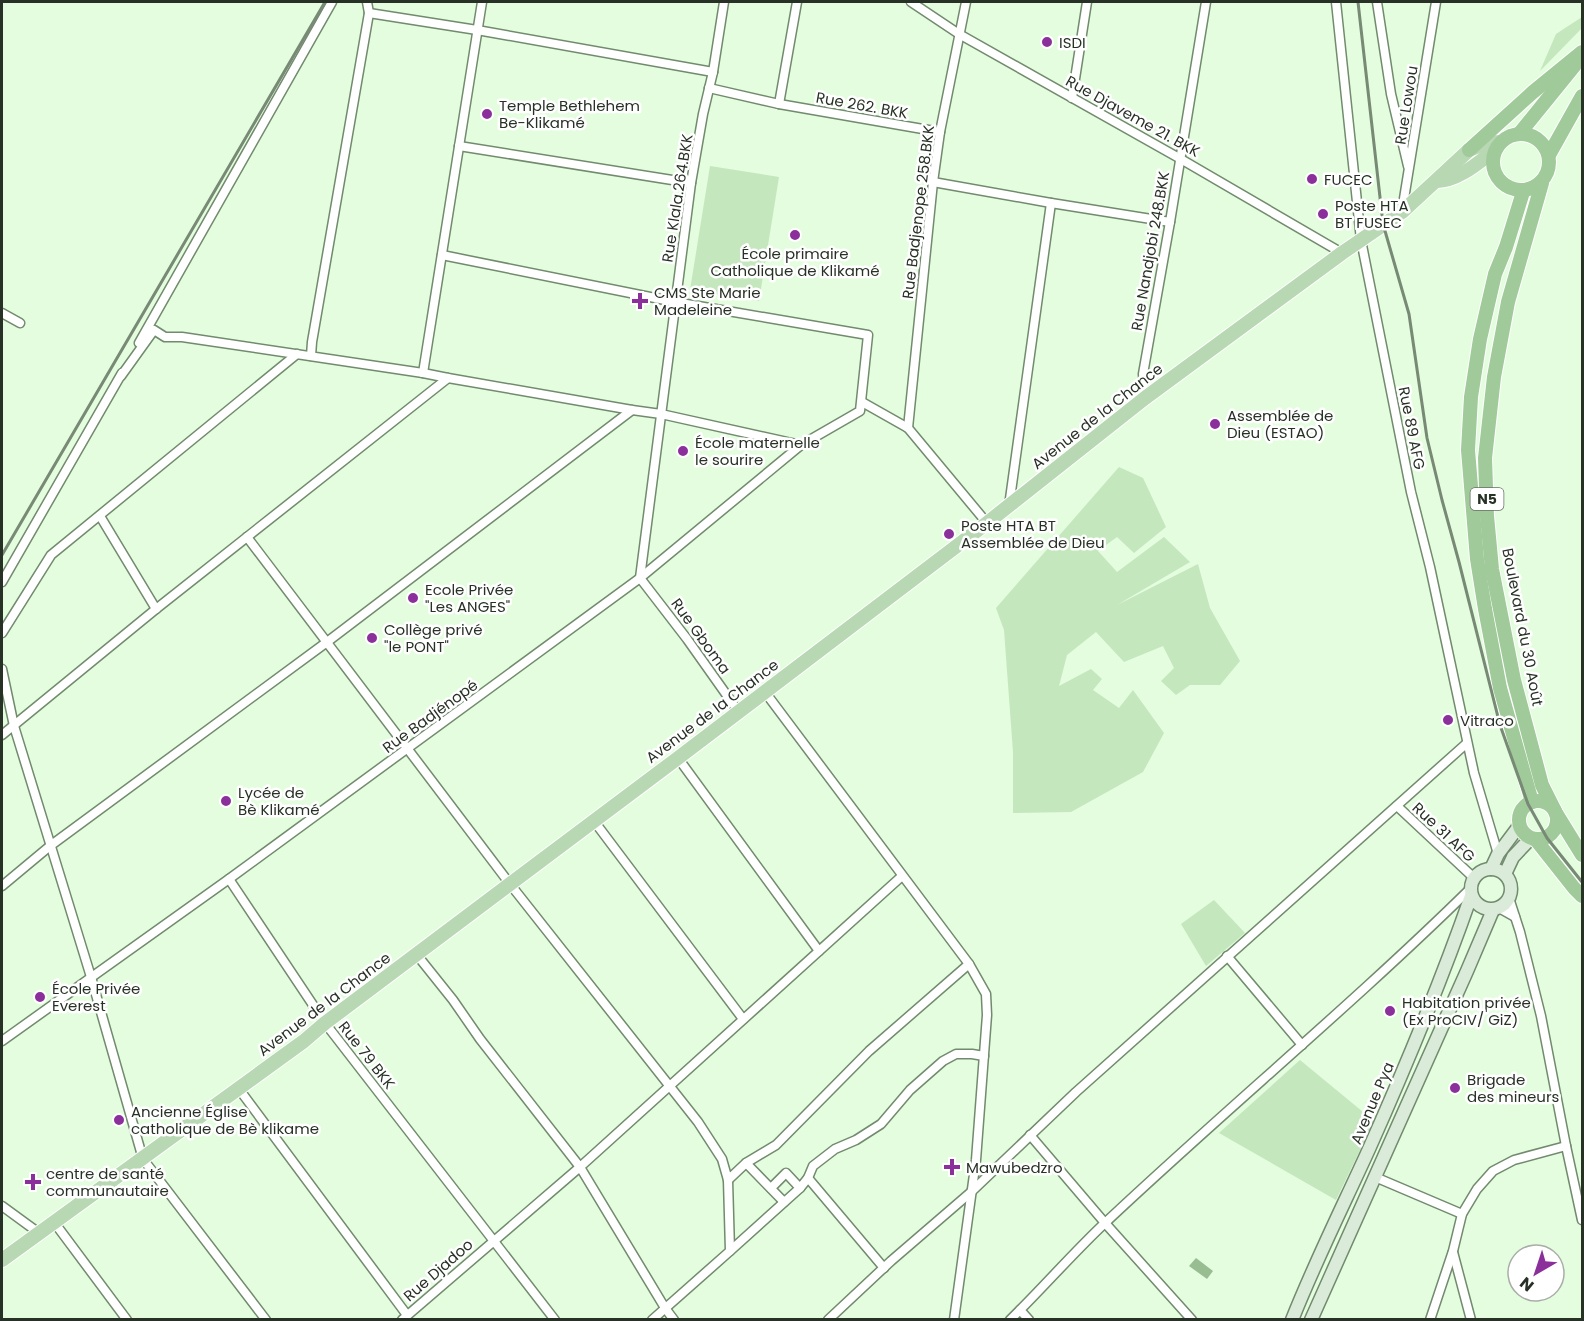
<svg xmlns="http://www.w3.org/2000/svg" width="1584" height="1321" font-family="Poppins,sans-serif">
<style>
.green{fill:#c4e7be}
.water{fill:#98bd92}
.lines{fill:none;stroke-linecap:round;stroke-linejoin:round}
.minor-casing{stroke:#728a6e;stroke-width:11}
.secondary-casing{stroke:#728a6e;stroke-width:15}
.primary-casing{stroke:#fff;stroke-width:16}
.trunk-casing{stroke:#fff;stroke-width:16}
.minor{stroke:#fff;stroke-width:8}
.secondary{stroke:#dbebd9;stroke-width:12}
.primary{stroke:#b8d7b3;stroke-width:14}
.trunk{stroke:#a0ca9a;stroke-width:14}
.rail{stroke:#788975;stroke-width:3}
.poi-dot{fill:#8b309b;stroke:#fff;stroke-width:2}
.labels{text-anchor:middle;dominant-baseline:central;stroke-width:5;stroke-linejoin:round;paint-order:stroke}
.shield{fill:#fff;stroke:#686f66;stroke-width:1.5}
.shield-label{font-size:14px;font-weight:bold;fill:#273125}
.poi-label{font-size:15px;fill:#273125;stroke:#fff;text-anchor:start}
.street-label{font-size:15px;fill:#273125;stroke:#fff}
</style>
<rect width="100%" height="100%" fill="#e3fdde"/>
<g class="green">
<polygon points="1582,17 1582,28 1540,71 1556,34"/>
<polygon points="710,166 779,177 759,301 690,290"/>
<polygon points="1119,467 1143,478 1166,527 1134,553 1117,537 1098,551 1117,572 1164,537 1190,562 1117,605 1198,564 1210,608 1240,661 1220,685 1190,685 1176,695 1161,681 1174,668 1163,646 1124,662 1096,632 1067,655 1059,686 1091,669 1102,679 1093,690 1119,708 1133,690 1164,733 1143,772 1071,812 1013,813 1013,752 1004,630 996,608"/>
<polygon points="1214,900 1245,933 1206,966 1181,924"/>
<polygon points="1300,1060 1374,1121 1336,1200 1219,1133"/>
</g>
<polygon class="water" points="1196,1258 1213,1271 1207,1279 1189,1266"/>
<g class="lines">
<g class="minor-casing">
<g id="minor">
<polyline points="724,2 713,72 703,114 691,183 640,578 687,639 738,711"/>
<polyline points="911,2 959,34 1179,158 1342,253"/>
<polyline points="1336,2 1361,240 1411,492 1430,567 1474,773 1498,854"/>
<polyline points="1377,2 1391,94 1408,166"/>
<polyline points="369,13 477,30 713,72"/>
<polyline points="709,88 779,104 940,132"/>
<polyline points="1072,98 1087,2"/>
<polyline points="779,104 797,2"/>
<polyline points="459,146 691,183"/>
<polyline points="933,182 1051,203 1170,222"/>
<polyline points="1402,211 1436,2"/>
<polyline points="2,313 20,323"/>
<polyline points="139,343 332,2"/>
<polyline points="311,356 312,342 369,13 367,2"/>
<polyline points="423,373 482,2"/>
<polyline points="121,376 154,330 165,337 182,337 423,373 448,378 632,410 661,414 801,445"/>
<polyline points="1145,398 1143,374 1170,222 1206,2"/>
<polyline points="862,402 908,428 987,523"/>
<polyline points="908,428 933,182 940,132 966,2"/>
<polyline points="1009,506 1051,203"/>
<polyline points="100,516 156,609"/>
<polyline points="247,537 510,884 698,1122 722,1159 728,1180 730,1251 652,1320"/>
<polyline points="2,582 122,373"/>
<polyline points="2,633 51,555 297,354"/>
<polyline points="2,669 14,726 91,977 143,1159 266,1320"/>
<polyline points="765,692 969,964 986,994 987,1015 976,1160 954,1320"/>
<polyline points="2,735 156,609 448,378"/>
<polyline points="678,758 819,951"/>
<polyline points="1397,806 1474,878"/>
<polyline points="594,821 743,1019"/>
<polyline points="229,879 325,1023 555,1320"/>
<polyline points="2,886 50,846 327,642 632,410"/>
<polyline points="1509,898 1520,932 1541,1016 1566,1146 1582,1220"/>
<polyline points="1499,908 1515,917"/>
<polyline points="417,955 453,1000 480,1039 580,1167 665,1308 674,1320"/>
<polyline points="1227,956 1302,1045"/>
<polyline points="2,1041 229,879 640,578 801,445 860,411 868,335 675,302 442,255"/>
<polyline points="239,1089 407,1315"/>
<polyline points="1030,1135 1105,1223 1192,1320"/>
<polyline points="746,1163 784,1202"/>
<polyline points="1375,1177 1462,1214"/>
<polyline points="808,1178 884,1268"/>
<polyline points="728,1180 746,1163 776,1145 869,1051 969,964"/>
<polyline points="771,1188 786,1173 800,1188"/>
<polyline points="2,1206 39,1233"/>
<polyline points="54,1222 127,1320"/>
<polyline points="730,1251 800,1188 808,1178 813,1166 835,1149 856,1140 881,1124 910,1090 943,1061 956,1054 972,1054 984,1056"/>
<polyline points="1453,1252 1471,1320"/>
<polyline points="1020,1310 1029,1320"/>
<polyline points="402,1320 580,1167 902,876"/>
<polyline points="828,1320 891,1261 970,1193 1076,1092 1467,743"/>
<path d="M1010,1320L1020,1310C1049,1281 1076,1250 1106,1222C1226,1109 1353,1004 1471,888"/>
<polyline points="1430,1320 1453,1251 1462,1214 1477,1189 1493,1171 1514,1160 1566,1146"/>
</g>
</g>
<g class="secondary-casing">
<g id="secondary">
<circle cx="1491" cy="889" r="20"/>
<polyline points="1491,869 1498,854 1519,826"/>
<polyline points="1505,874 1513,857 1531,838"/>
<path d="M1292,1320C1315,1262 1343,1206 1369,1149C1406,1066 1441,982 1471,896"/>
<polyline points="1311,1320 1467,971 1493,910"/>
</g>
</g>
<g class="primary-casing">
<g id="primary">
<path d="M1437,181C1458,181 1479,162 1495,150"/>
<polyline points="2,1260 304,1041 325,1023 678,758 987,523 1145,398 1342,253 1402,212 1469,150 1486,143 1501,142"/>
</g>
</g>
<g class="trunk-casing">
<g id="trunk">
<circle cx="1521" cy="162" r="28"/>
<polyline points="1519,134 1575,65"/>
<polyline points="1469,150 1533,92 1582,52"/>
<polyline points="1549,155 1582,96"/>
<polyline points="1542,183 1508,302 1494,377 1485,458 1487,516 1492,569 1514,680 1542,785 1556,813 1582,855"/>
<polyline points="1523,192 1506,247 1495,274 1480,339 1471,397 1468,450 1477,559 1485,609 1500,688 1532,802"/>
<circle cx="1538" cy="820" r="19"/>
<polyline points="1536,840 1574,888 1582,896"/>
</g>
</g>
<use href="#minor" class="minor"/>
<use href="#secondary" class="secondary"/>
<use href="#primary" class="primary"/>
<use href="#trunk" class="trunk"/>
<g class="rail">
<polyline points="1358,2 1383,224 1409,314 1427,438 1442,500 1459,562 1500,725 1528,804 1547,838 1582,882"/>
<polyline points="2,555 325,2"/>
</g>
</g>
<g class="poi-dot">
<circle cx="1047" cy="42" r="6"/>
<circle cx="487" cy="114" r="6"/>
<circle cx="1312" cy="179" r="6"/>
<circle cx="1323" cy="214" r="6"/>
<circle cx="795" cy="235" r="6"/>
<path d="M637 292h6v6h6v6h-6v6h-6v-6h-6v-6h6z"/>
<circle cx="1215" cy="424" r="6"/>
<circle cx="683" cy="451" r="6"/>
<circle cx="949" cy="534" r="6"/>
<circle cx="413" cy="598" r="6"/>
<circle cx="372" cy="638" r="6"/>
<circle cx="1448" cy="720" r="6"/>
<circle cx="226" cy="801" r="6"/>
<circle cx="40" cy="997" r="6"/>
<circle cx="1390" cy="1011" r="6"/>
<circle cx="1455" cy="1088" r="6"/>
<circle cx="119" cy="1120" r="6"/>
<path d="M949 1158h6v6h6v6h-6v6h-6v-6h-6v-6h6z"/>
<path d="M30 1173h6v6h6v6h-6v6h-6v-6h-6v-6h6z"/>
</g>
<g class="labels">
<rect class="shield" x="1470.5" y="488" width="33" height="22" rx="4.5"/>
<g class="shield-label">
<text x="1487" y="499">N5</text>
</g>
<g class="poi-label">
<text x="1059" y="42">ISDI</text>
<text x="499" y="105">Temple Bethlehem<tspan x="499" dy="17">Be-Klikamé</tspan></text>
<text x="1324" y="179">FUCEC</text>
<text x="1335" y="205">Poste HTA<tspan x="1335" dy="17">BT FUSEC</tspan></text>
<text x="795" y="253" text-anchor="middle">École primaire<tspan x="795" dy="17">Catholique de Klikamé</tspan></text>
<text x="654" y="292">CMS Ste Marie<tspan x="654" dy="17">Madeleine</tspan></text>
<text x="1227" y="415">Assemblée de<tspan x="1227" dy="17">Dieu (ESTAO)</tspan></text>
<text x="695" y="442">École maternelle<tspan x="695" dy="17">le sourire</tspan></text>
<text x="961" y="525">Poste HTA BT<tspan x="961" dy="17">Assemblée de Dieu</tspan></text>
<text x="425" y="589">Ecole Privée<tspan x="425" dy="17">"Les ANGES"</tspan></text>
<text x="384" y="629">Collège privé<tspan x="384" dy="17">"le PONT"</tspan></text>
<text x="1460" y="720">Vitraco</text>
<text x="238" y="792">Lycée de<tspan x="238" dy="17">Bè Klikamé</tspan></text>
<text x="52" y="988">École Privée<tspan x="52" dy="17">Everest</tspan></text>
<text x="1402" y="1002">Habitation privée<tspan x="1402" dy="17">(Ex ProCIV/ GiZ)</tspan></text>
<text x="1467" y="1079">Brigade<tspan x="1467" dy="17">des mineurs</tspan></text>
<text x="131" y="1111">Ancienne Église<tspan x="131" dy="17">catholique de Bè klikame</tspan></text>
<text x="966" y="1167">Mawubedzro</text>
<text x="46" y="1173">centre de santé<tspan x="46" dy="17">communautaire</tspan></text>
</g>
<g class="street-label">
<text transform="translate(862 105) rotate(10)">Rue 262. BKK</text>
<text transform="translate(1406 105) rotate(-81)">Rue Lowou</text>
<text transform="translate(1133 116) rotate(29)">Rue Djaveme 21. BKK</text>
<text transform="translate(677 198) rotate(-81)">Rue Klala.264.BKK</text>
<text transform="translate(918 212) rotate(-83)">Rue Badjenope 258.BKK</text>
<text transform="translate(1150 251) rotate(-80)">Rue Nandjobi 248.BKK</text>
<text transform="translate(1097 416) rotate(-38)">Avenue de la Chance</text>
<text transform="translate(1412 428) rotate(79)">Rue 89 AFG</text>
<text transform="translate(1523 627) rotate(79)">Boulevard du 30 Août</text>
<text transform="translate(701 636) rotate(54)">Rue Gboma</text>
<text transform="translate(712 711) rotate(-37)">Avenue de la Chance</text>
<text transform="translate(430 716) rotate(-36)">Rue Badjénopé</text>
<text transform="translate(1444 832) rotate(43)">Rue 31 AFG</text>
<text transform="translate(324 1004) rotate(-37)">Avenue de la Chance</text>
<text transform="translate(367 1055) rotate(52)">Rue 79 BKK</text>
<text transform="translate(1372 1103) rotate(-67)">Avenue Pya</text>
<text transform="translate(438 1270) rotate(-41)">Rue Djadoo</text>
</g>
</g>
<rect width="1584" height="1321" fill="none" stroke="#273125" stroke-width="6"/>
<g transform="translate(1536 1273) rotate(219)"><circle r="28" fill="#ffffff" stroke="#a9ada8" stroke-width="1.5"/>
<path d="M0-4.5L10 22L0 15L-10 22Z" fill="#8b309b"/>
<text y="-9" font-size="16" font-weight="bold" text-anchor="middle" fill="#273125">N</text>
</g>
</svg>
